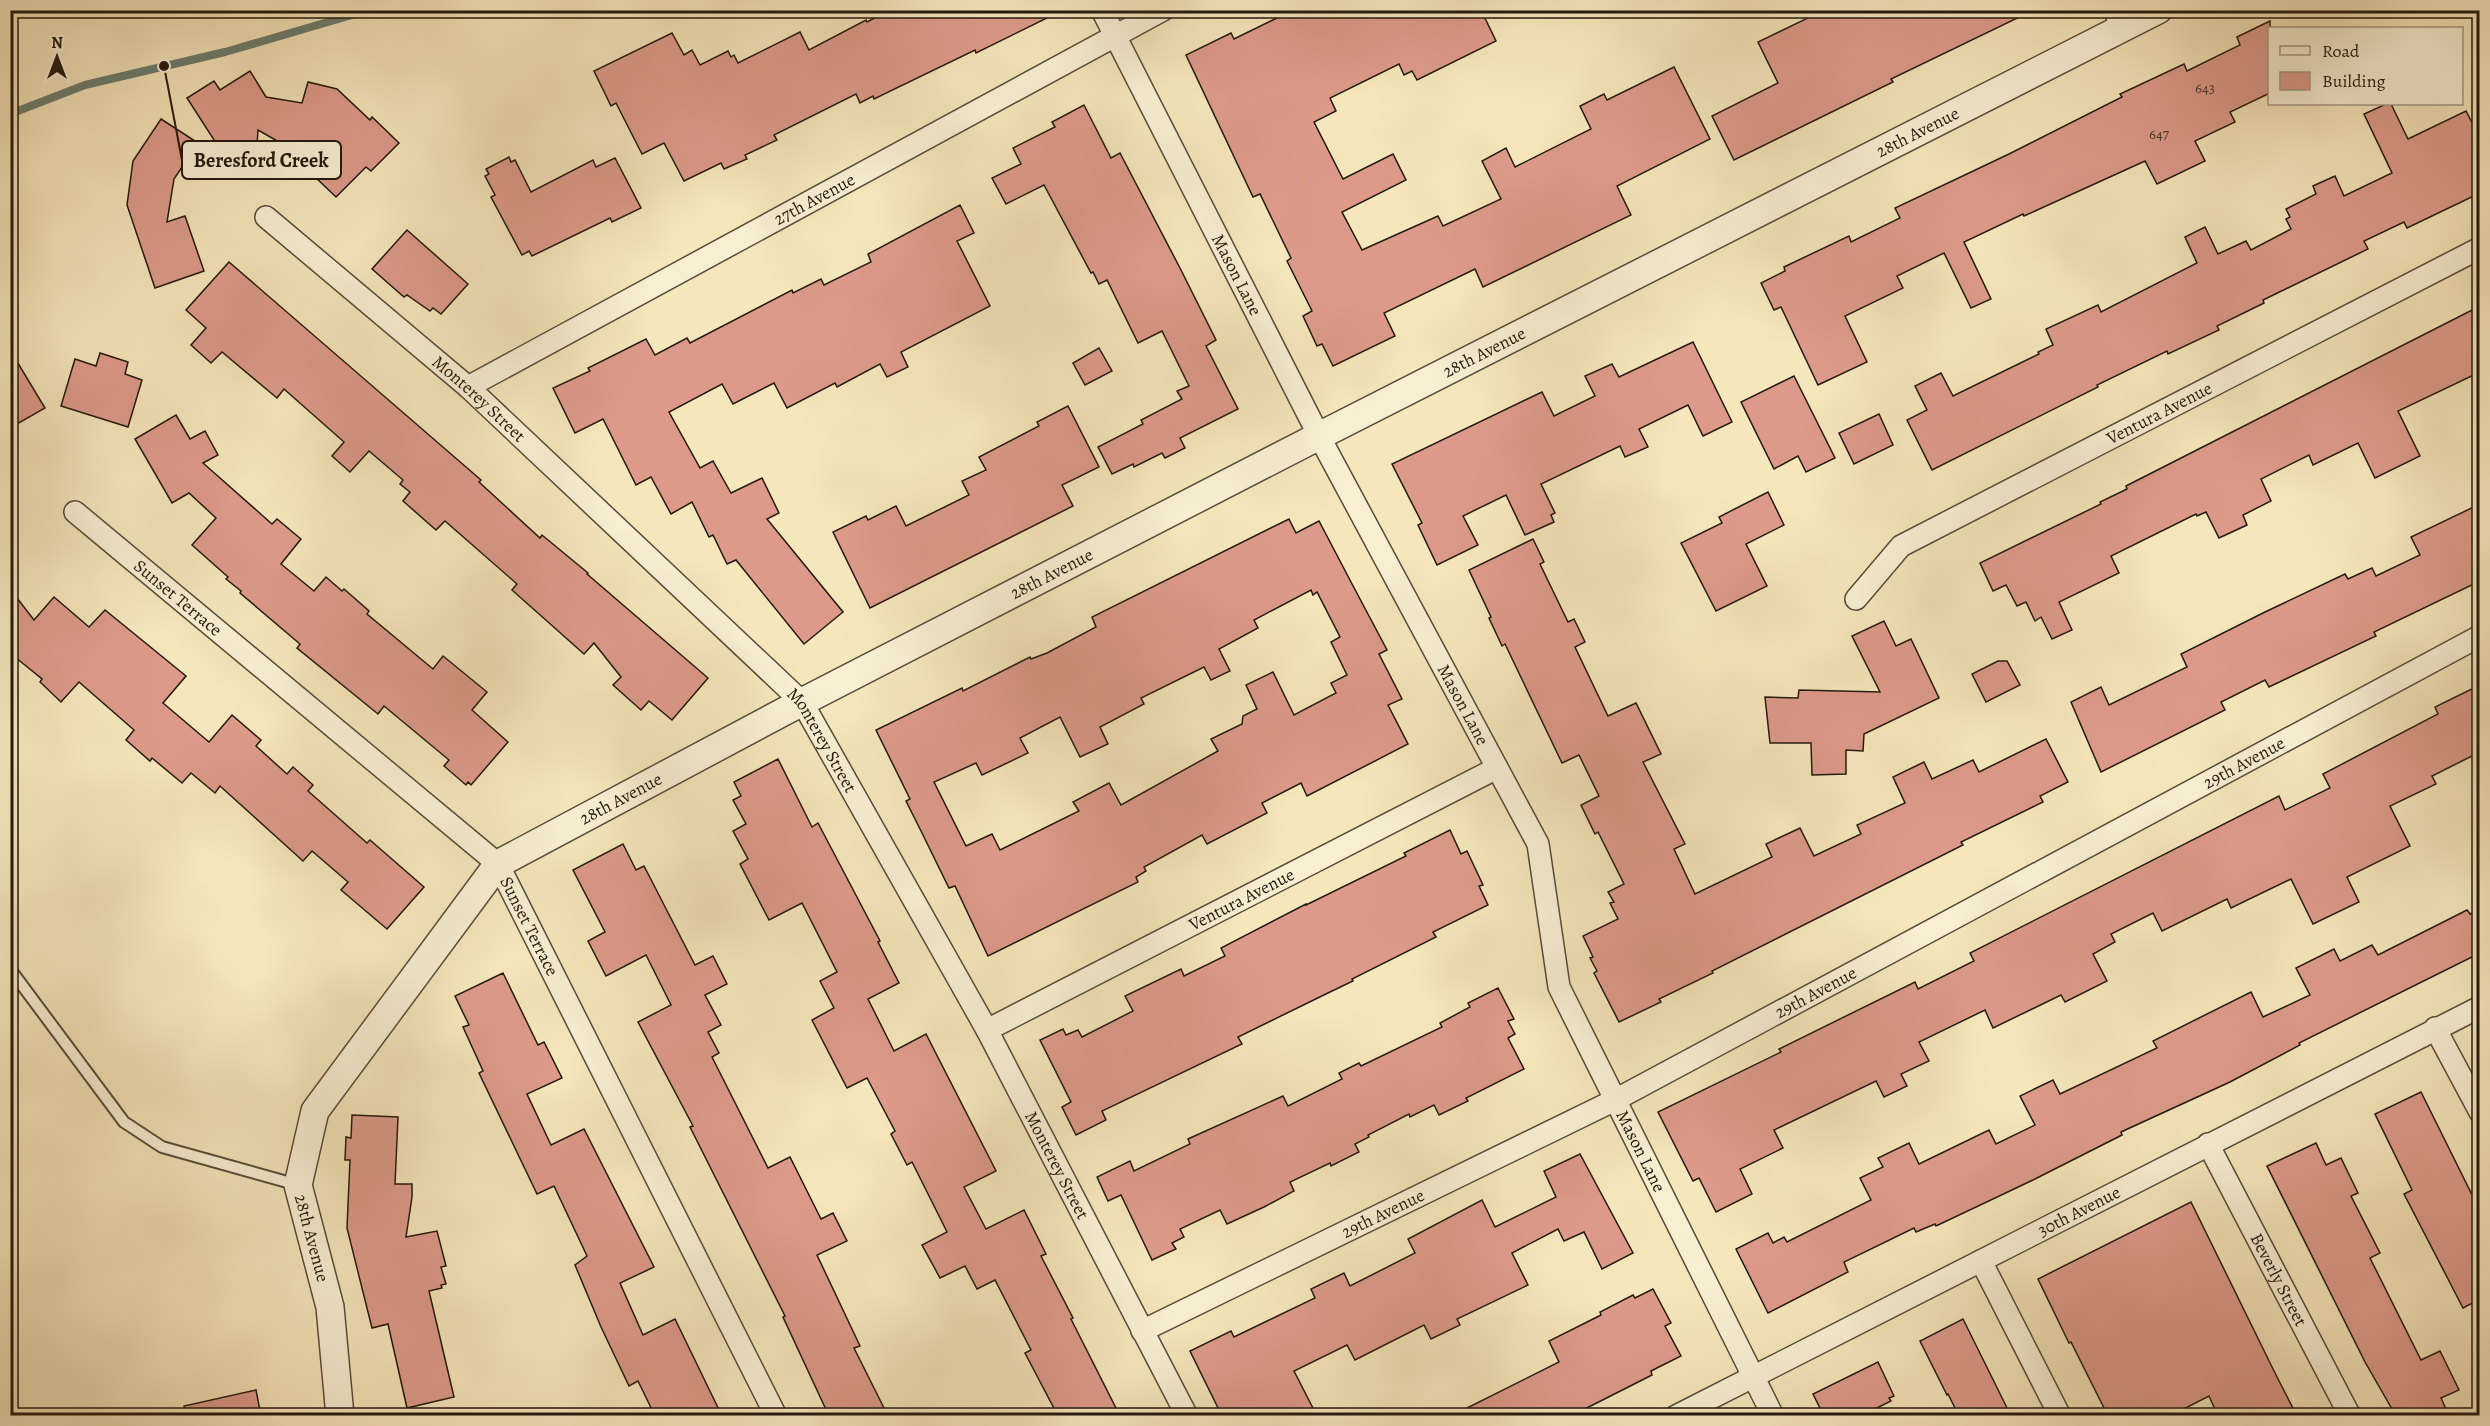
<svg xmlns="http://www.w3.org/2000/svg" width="2490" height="1426" font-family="Alegreya,serif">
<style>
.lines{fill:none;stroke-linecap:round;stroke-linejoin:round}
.stream{stroke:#6b7d6f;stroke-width:8}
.building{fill:#dd9a8a;stroke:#22190e;stroke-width:1.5;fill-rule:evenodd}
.service-casing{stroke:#574c39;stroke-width:14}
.minor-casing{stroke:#574c39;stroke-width:24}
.tertiary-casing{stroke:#574c39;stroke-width:30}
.service{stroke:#f8efd3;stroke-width:10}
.minor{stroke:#f8efd3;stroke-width:21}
.tertiary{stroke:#f8efd3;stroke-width:27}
.labels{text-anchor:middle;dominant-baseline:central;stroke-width:5;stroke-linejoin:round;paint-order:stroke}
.number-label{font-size:15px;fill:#51392d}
.street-label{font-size:18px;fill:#22190e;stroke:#f8efd3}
.leader{fill:none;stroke:#22190e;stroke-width:2}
.callout-dot{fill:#22190e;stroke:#f8efd3;stroke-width:2}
.callout{fill:#f8efd3;stroke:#22190e;stroke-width:2}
.callout-label{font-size:20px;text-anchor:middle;font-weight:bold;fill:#22190e}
</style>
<rect width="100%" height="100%" fill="#f5e6bb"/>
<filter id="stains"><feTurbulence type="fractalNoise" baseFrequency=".00333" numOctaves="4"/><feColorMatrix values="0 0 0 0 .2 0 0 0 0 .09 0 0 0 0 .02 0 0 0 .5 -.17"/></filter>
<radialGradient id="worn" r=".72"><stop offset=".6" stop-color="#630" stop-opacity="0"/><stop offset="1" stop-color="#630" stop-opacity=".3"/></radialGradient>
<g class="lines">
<polyline class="stream" points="10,114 85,85 225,52 369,10"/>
</g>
<g class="building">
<polygon points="890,10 1063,10 976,53 975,50 874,99 873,96 860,103 856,94 774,135 777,140 745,155 747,159 724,169 721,163 684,181 664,143 642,154 616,103 611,106 594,71 672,33 684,55 692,50 700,65 728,51 731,57 734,55 738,63 800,32 809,50 866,20 867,22"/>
<polygon points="1293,10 1481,10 1496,41 1417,80 1412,71 1404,75 1399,64 1330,98 1336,111 1314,122 1343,179 1393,154 1406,180 1342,212 1362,250 1438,216 1443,226 1501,199 1482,161 1506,148 1515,167 1591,129 1580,106 1604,94 1607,100 1674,67 1710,139 1617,186 1631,215 1483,287 1475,269 1384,313 1395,336 1333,366 1322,344 1317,346 1303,316 1312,311 1287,261 1291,258 1260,194 1253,197 1186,55 1231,33 1234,39"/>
<polygon points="1804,10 2034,10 1891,79 1893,82 1734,160 1712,116 1778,83 1758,42 1808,18"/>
<polygon points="2270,21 2270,93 2230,112 2235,122 2195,141 2205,161 2157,184 2145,161 2024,216 2023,214 1964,242 1991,299 1971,308 1944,253 1897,276 1903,288 1845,316 1867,362 1818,385 1781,307 1774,310 1761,283 1785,271 1784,267 1849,236 1851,242 1900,218 1895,208 2009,154 2122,97 2120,94 2184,64 2187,71 2240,45 2237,37"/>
<polygon points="250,71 266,97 302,103 308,82 337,89 370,120 372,117 399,143 371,171 366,167 336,197 314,176 323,167 258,130 256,162 232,168 187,98 214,81 220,90"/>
<polygon points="2386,104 2391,104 2408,139 2466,111 2480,138 2480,193 2407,228 2404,222 2364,241 2368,249 2263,300 2264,303 2217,326 2219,330 2168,354 2167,351 2097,385 2098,387 1932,470 1907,420 1927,410 1915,386 1941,373 1953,396 2039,354 2038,352 2053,345 2046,329 2098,305 2101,312 2197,263 2185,237 2205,227 2218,254 2246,241 2251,250 2291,229 2286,219 2290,217 2286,209 2316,194 2313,186 2335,176 2344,196 2392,173 2364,114"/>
<polygon points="1084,105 1111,158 1120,153 1181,270 1216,340 1206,346 1238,409 1180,438 1185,448 1165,458 1162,453 1134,467 1133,464 1112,474 1098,447 1143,424 1141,420 1182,399 1177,391 1189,386 1162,331 1138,343 1107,280 1099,284 1093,272 1091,273 1044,185 1006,204 992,178 1021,164 1013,148 1055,127 1052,122"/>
<polygon points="161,119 198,143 174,179 167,222 185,216 204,271 155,288 127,205 133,161"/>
<polygon points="509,157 511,162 515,160 531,192 593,160 596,167 615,158 641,208 612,222 610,218 532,256 529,251 522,255 491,197 495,195 485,176 489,174 486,169"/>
<polygon points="960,205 974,233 957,241 990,306 901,352 908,367 887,377 880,364 837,387 835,383 787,408 774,383 733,404 722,384 669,412 700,468 713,461 731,493 762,478 779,513 767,519 843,612 804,644 736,560 727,564 713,535 709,537 692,502 671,514 651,477 636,485 603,419 575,433 553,388 590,371 588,368 646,339 655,355 687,338 690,343 792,290 793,293 821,279 824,285 871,262 868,254"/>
<polygon points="407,230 468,284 441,314 433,308 430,311 407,295 404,297 372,269"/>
<polygon points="229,262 481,480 479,482 540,538 542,535 588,573 587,574 708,678 672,720 649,701 641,710 613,685 621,677 594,643 584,654 512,590 517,584 445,521 436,530 403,501 410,492 400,484 403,480 369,451 350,472 332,456 344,442 284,389 277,398 222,352 211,363 191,345 206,328 186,310"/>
<polygon points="2480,306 2480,372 2398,411 2420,456 2375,478 2358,443 2313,465 2309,455 2261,479 2271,501 2243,515 2247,525 2219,538 2206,512 2197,516 2196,514 2111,556 2119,573 2059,602 2072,630 2052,639 2041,617 2035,621 2026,602 2017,606 2006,585 1993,591 1980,563 2101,504 2100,502 2127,489 2126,486"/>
<polygon points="1693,342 1732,422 1703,436 1688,405 1639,429 1648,447 1625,457 1620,446 1541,484 1555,513 1551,515 1554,522 1525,535 1506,495 1463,516 1478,545 1437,565 1418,525 1422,523 1392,464 1542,392 1554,416 1595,396 1585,376 1612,364 1619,377"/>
<polygon points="1099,348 1112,371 1085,385 1073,363"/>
<polygon points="10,350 45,408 10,428"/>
<polygon points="100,353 128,362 125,374 142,380 128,427 61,406 75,359 96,366"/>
<polygon points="1794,376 1835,458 1806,472 1798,456 1774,469 1741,402"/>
<polygon points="1068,406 1099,467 1062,485 1073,506 870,608 833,532 866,516 868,520 896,506 906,526 969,495 962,481 986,470 979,457 1039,426 1037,422"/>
<polygon points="1879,414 1893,445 1854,464 1839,433"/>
<polygon points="176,415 190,439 205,431 218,455 203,463 272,524 277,519 301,539 281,564 314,591 326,577 342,591 344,589 369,611 367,614 433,669 443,656 487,692 472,710 508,742 471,785 468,782 466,785 444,766 449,760 384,706 378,714 297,648 300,644 240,593 241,591 226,579 228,577 192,545 216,518 189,493 172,503 135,439"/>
<polygon points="1768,492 1784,525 1746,544 1767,586 1716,611 1681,543 1722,523 1719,517"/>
<polygon points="2480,504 2480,581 2374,632 2376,636 2269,687 2265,680 2221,702 2225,710 2101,772 2071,702 2101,687 2109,705 2187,667 2181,654 2265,612 2345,574 2348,579 2372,568 2376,576 2420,555 2411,537"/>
<path d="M1289,519L1296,533L1319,521L1351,582L1387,650L1379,654L1402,699L1388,705L1408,744L1307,796L1301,783L1262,803L1267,813L1207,844L1202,835L1144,867L1146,871L1136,877L1138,882L988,956L955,886L949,888L921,831L906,801L910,799L876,730L962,688L963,691L1030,657L1031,659L1047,653L1096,627L1092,617ZM1311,590L1313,595L1317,592L1340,637L1331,642L1347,675L1331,683L1336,693L1294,715L1273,672L1246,685L1257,709L1243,716L1242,724L1211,739L1218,751L1121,805L1109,783L1073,802L1079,811L1000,850L992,834L966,846L934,782L976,763L982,775L1028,753L1020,738L1060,717L1080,757L1108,744L1100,727L1144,704L1141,698L1204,667L1211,680L1230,671L1219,649L1258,628L1254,620Z"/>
<polygon points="1533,539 1544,562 1540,564 1568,622 1574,619 1585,642 1575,647 1608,716 1636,703 1661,754 1643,762 1685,844 1674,849 1695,894 1772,857 1766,844 1800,828 1814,856 1861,834 1857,825 1905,803 1893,777 1924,762 1932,779 1973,760 1979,772 2046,739 2068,782 2040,796 2043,802 1961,842 1963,845 1712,971 1713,973 1659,999 1661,1002 1619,1022 1594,973 1597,971 1590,958 1593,957 1583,936 1618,919 1610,903 1614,902 1608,892 1624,884 1598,832 1595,834 1581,805 1599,796 1579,755 1562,763 1505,644 1502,646 1489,618 1491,617 1469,570"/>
<polygon points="10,589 34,620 54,597 89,627 105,610 186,676 163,703 209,742 232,715 261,740 256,746 287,774 293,767 313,785 308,791 367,843 370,840 424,887 387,929 341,890 348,882 312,851 303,861 220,786 215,793 191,773 182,783 152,758 150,761 126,740 134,730 79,682 61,702 40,682 42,679 10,653"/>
<polygon points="1884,621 1896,646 1911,639 1939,698 1864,734 1863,751 1846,750 1846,774 1812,775 1811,743 1770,743 1765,697 1798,698 1799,690 1880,692 1852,636"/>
<polygon points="1998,661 2007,661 2020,685 1986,702 1972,674"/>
<polygon points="2480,685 2480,752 2432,776 2436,784 2390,806 2410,846 2347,877 2359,902 2313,924 2291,879 2231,908 2227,899 2162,931 2153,913 2111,934 2115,942 2093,954 2107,981 2065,1002 2061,995 1993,1028 1985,1010 1919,1042 1929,1061 1901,1074 1907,1086 1884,1097 1876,1081 1774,1130 1783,1148 1740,1169 1752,1194 1716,1212 1699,1178 1693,1181 1658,1112 1781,1052 1779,1049 1915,982 1918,989 1974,961 1970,953 2279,796 2285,810 2330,788 2323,774 2438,714 2435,707"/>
<polygon points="778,759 812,827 818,823 880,941 878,942 899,983 868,999 894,1051 926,1034 996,1171 964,1187 986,1229 1024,1210 1046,1254 1041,1256 1073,1318 1071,1319 1120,1416 1058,1416 1025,1353 1031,1350 995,1280 977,1289 965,1266 940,1278 922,1245 947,1232 912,1162 907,1165 891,1134 895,1131 867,1078 847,1088 812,1020 834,1008 820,981 837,972 802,903 769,920 740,864 748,859 733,831 746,824 733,800 741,796 734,782"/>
<polygon points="1450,830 1461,854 1467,851 1483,885 1479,886 1488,905 1433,932 1436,937 1352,979 1353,981 1330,992 1238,1037 1242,1044 1102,1111 1106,1120 1076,1135 1062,1107 1071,1102 1040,1040 1063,1029 1066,1035 1078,1030 1082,1037 1133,1011 1125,996 1181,969 1184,976 1225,956 1221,948 1306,904 1306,905 1406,856 1404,853"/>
<polygon points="623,844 636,870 644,866 695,965 713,956 727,984 705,995 721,1025 708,1032 719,1053 712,1057 768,1168 790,1157 821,1219 833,1213 847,1241 817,1255 860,1346 854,1348 888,1416 829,1416 783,1317 785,1316 690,1127 693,1126 638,1022 671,1005 646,955 606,976 588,941 605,932 573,870"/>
<polygon points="2467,910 2470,914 2480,910 2480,953 2299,1043 2300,1045 2230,1082 2121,1132 2122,1135 2033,1180 1936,1226 1935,1224 1916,1232 1914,1228 1844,1262 1848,1272 1768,1313 1736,1249 1768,1233 1773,1243 1784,1237 1787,1242 1871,1200 1860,1178 1883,1167 1878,1158 1909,1143 1919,1164 1989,1130 1996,1144 2035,1125 2020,1096 2053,1080 2060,1094 2157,1048 2153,1041 2251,992 2263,1017 2310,995 2296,968 2334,949 2340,961 2372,945 2378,955"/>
<polygon points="503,973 538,1045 544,1042 562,1078 527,1094 551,1145 584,1129 654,1267 620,1283 643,1335 675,1319 722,1416 655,1416 638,1381 629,1386 601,1327 575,1265 587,1256 554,1186 537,1194 479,1073 483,1071 463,1027 469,1025 455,996"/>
<polygon points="1498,988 1514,1019 1508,1021 1515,1034 1508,1038 1524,1069 1466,1098 1468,1101 1439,1115 1434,1105 1410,1117 1409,1114 1368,1135 1369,1137 1355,1144 1359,1152 1331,1166 1330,1163 1290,1182 1294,1191 1264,1207 1227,1224 1220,1210 1180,1229 1184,1237 1172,1243 1176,1249 1152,1260 1121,1195 1108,1201 1097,1177 1130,1161 1134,1171 1190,1144 1188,1139 1283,1096 1288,1106 1342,1079 1339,1073 1359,1063 1361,1066 1442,1027 1440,1023 1470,1007 1468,1003"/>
<polygon points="2421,1092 2480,1211 2480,1299 2463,1308 2404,1194 2412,1190 2375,1114"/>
<polygon points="352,1115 398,1117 395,1184 412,1184 412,1197 406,1237 437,1231 446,1266 441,1267 446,1284 441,1285 442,1288 429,1291 454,1397 407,1408 388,1324 372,1328 347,1228 350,1160 345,1160 346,1137 351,1138"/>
<polygon points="2316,1143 2326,1165 2341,1158 2358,1193 2351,1196 2380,1253 2370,1258 2421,1360 2440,1351 2459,1390 2441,1398 2449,1416 2396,1416 2365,1362 2267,1166"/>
<polygon points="1580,1154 1633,1253 1602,1269 1584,1232 1564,1241 1558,1229 1512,1253 1528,1285 1457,1319 1460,1325 1431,1339 1424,1325 1355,1360 1347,1345 1294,1371 1317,1416 1222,1416 1190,1351 1231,1331 1234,1337 1315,1298 1311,1289 1344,1273 1350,1286 1415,1253 1408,1239 1482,1200 1495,1227 1556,1197 1544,1171"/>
<polygon points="2191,1202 2276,1375 2297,1416 2218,1416 2209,1396 2170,1416 2108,1416 2071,1342 2069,1343 2038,1279"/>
<polygon points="1653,1289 1671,1323 1665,1326 1681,1356 1651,1371 1652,1375 1571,1416 1451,1416 1559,1362 1549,1341 1601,1315 1600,1312 1633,1295 1635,1298"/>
<polygon points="1963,1319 2011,1416 1959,1416 1948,1394 1947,1395 1920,1341"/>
<polygon points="1878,1362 1894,1396 1889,1398 1891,1401 1861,1416 1824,1416 1813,1394"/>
<polygon points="256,1390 261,1416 185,1416 184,1406"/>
</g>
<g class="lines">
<g class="service-casing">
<polyline id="service" points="10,969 124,1122 162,1147 298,1185"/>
</g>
<g class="minor-casing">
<g id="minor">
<path id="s1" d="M1102,10L1319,436L1538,844L1559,987L1773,1416"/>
<polyline points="2114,10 2123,28"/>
<path id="s2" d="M266,217L468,387L802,702L987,1030L1187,1416"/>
<path id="s3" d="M468,387L1163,10"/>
<path id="s4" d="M75,512L498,864L776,1416"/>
<path id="s5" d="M1856,599L1901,546L2480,248"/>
<polyline points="2435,1028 2480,1112"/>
<path id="s6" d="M987,1030L1497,768"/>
<path id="s7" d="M2208,1144L2350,1416"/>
<polyline points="1981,1261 2060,1416"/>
<path id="s8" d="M1142,1331L1615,1100L2480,636"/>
<path id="s9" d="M1676,1416L2480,1007"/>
</g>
</g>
<g class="tertiary-casing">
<g id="tertiary">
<path id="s10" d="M340,1416L330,1307L298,1185L315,1111L498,864L802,702L1319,436L2158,10"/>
</g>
</g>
<use href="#service" class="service"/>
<use href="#minor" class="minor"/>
<use href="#tertiary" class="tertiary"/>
</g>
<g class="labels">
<g class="number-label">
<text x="2205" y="88">643</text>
<text x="2159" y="134">647</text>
</g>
<g class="street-label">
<text stroke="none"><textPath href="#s10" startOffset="2216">28th Avenue</textPath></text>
<text stroke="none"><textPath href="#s3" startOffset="394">27th Avenue</textPath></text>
<text stroke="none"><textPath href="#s1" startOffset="297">Mason Lane</textPath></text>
<text stroke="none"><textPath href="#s10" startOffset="1730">28th Avenue</textPath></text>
<text stroke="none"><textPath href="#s2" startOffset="280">Monterey Street</textPath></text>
<text stroke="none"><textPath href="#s5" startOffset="360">Ventura Avenue</textPath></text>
<text stroke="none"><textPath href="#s10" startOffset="1244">28th Avenue</textPath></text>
<text stroke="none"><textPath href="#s4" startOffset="134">Sunset Terrace</textPath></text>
<text stroke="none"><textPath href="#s1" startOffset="783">Mason Lane</textPath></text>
<text stroke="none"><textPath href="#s2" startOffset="766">Monterey Street</textPath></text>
<text stroke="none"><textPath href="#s8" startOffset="1240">29th Avenue</textPath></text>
<text stroke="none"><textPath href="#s10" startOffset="758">28th Avenue</textPath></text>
<text stroke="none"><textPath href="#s6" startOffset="286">Ventura Avenue</textPath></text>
<text stroke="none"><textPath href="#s4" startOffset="620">Sunset Terrace</textPath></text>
<text stroke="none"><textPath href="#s8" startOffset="754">29th Avenue</textPath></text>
<text stroke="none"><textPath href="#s1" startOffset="1269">Mason Lane</textPath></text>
<text stroke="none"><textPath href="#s2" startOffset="1252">Monterey Street</textPath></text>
<text stroke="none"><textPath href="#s9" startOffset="452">30th Avenue</textPath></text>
<text stroke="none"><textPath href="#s8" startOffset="268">29th Avenue</textPath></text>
<text transform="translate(312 1238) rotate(75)">28th Avenue</text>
<text stroke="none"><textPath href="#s7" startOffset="153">Beverly Street</textPath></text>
</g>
</g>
<path class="leader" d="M164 66L182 160"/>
<circle class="callout-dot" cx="164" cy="66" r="6"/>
<rect class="callout" x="182" y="141" width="159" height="38" rx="6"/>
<g class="callout-label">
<text x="261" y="167">Beresford Creek</text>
</g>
<rect width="2490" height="1426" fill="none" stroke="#f5e6bb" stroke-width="36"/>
<rect x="12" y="12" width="2466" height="1402" fill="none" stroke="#22190e" stroke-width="3"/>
<rect x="18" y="18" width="2454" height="1390" fill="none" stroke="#22190e" stroke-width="1.5"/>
<rect x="2268" y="27" width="195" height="78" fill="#f8efd3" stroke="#a29984" stroke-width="1.5"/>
<rect x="2280" y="46" width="30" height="9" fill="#f8efd3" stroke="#a29984" stroke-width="1.5"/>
<text x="2322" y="57" font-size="18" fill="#22190e">Road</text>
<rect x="2280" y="72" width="30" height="18" fill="#dd9a8a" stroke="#a29984" stroke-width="1.5"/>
<text x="2322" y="87" font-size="18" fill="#22190e">Building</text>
<g transform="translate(57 57)" stroke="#f8efd3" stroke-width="4.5" paint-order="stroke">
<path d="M0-4.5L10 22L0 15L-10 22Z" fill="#22190e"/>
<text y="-9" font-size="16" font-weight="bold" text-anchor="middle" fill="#22190e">N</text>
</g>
<rect width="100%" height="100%" filter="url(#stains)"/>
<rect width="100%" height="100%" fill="url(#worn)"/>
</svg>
